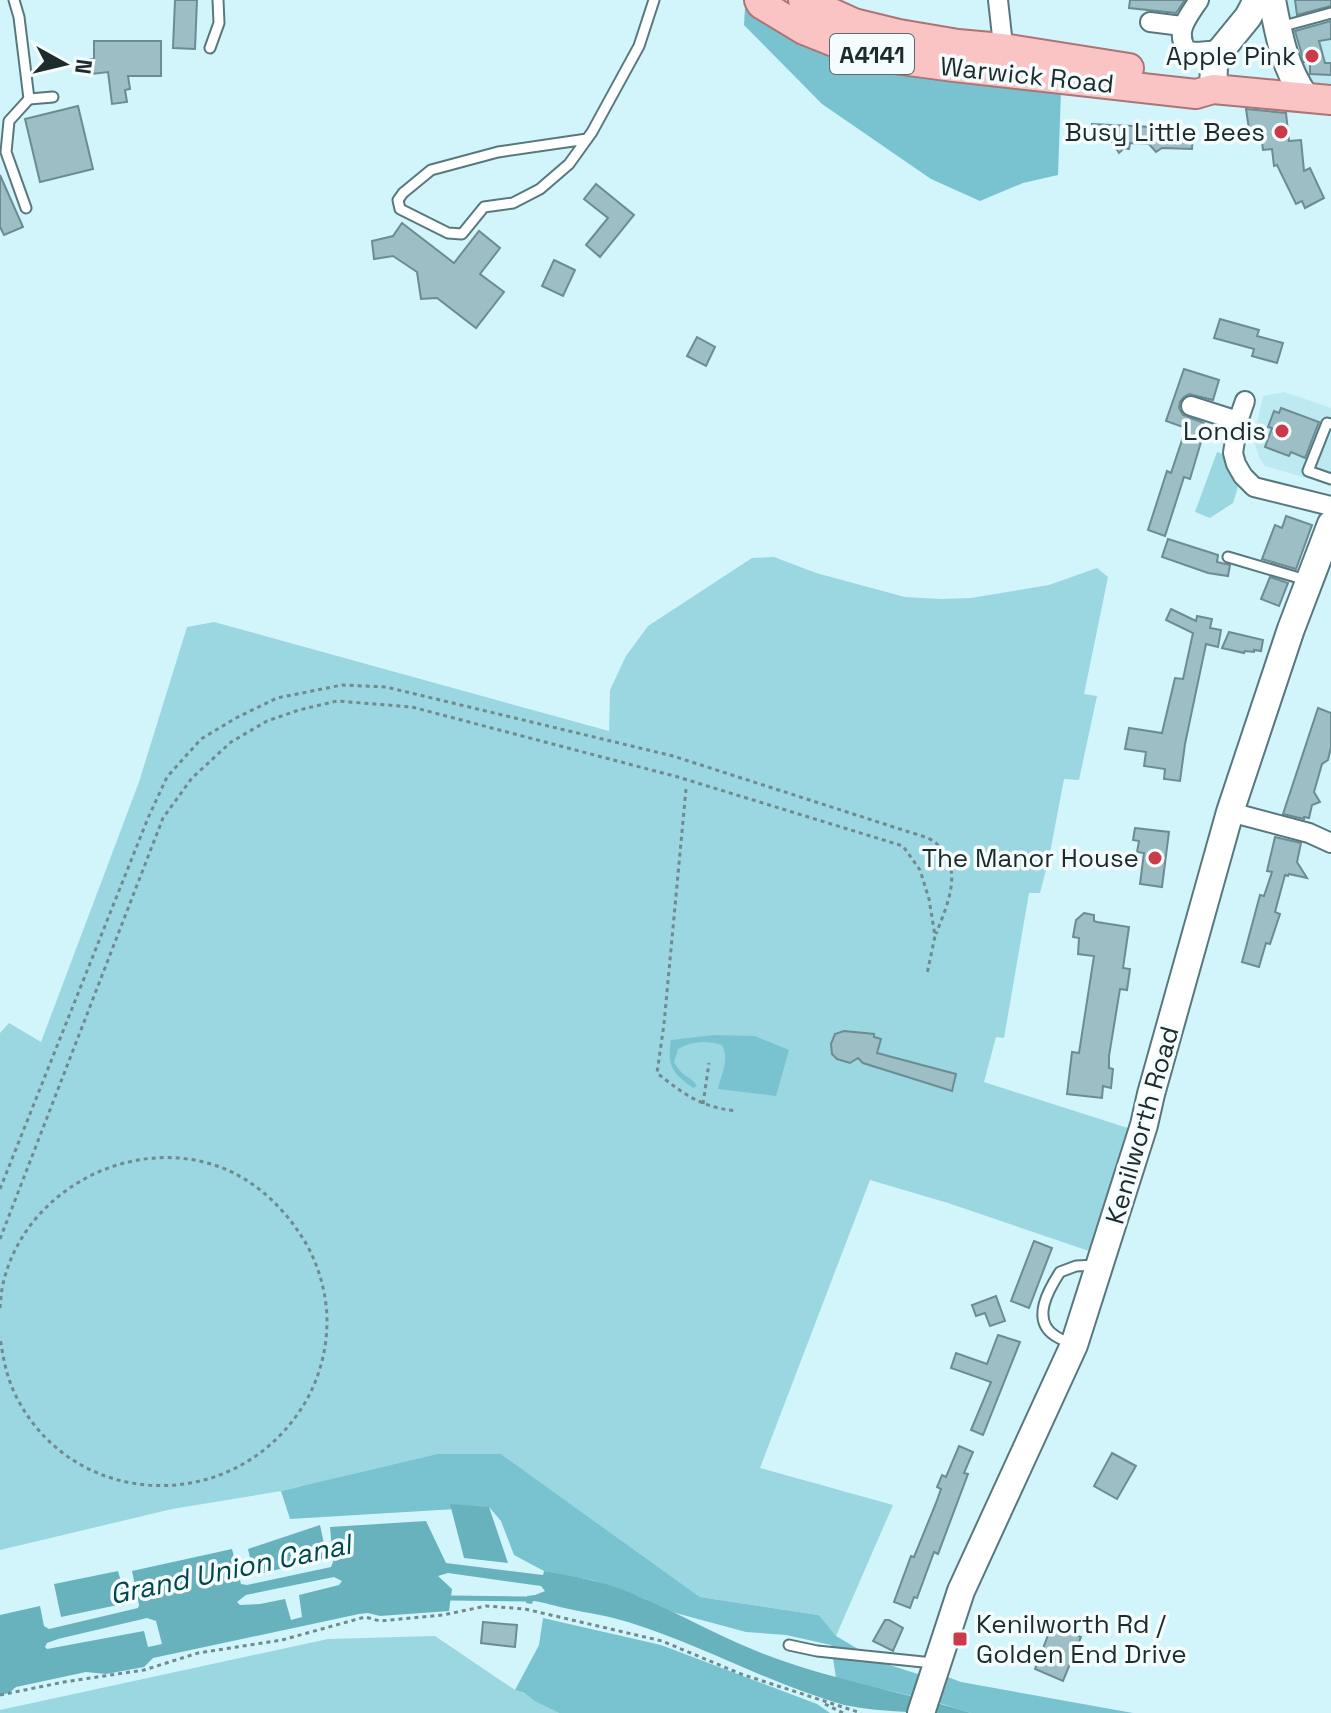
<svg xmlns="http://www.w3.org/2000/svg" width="1331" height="1713" font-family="'Space Grotesk',sans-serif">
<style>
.built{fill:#bdeaf2}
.green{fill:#9ad7e1}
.forest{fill:#79c3d0}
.water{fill:#68b2be;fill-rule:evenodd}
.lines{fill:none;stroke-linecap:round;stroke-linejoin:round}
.stream{stroke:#68b2be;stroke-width:5}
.building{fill:#9cbec4;stroke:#6b8c92;stroke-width:2}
.service-casing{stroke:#58787d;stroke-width:13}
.minor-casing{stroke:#58787d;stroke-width:22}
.secondary-casing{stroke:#58787d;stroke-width:30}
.primary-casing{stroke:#ab7476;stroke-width:32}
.path{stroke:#718a8e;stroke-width:3;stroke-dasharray:4 4;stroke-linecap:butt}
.service{stroke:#fff;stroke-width:9}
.minor{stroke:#fff;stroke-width:18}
.secondary{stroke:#fff;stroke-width:26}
.primary{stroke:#fbc4c4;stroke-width:28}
.poi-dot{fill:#ca3a49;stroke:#f5fcfd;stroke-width:3}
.labels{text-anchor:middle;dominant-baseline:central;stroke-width:7;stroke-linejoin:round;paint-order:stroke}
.shield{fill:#f5fcfd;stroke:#5e6a6b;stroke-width:2}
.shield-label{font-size:24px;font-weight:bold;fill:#1d2b2d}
.poi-label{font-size:26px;fill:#1d2b2d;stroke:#f5fcfd;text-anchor:end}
.street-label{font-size:26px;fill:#1d2b2d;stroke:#f5fcfd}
.water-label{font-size:28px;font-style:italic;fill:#004851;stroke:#f5fcfd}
</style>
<rect width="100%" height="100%" fill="#d1f5fb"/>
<g class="built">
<polygon points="1278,0 1331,0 1331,86 1307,81"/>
<polygon points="1284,392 1331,408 1331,485 1265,466 1259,457 1253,439 1263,396"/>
</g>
<g class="green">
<polygon points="1217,452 1226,455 1227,464 1238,487 1233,503 1210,518 1195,512"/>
<polygon points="774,557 816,573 905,597 941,599 971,598 1049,585 1097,568 1108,577 1084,694 1097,696 1079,780 1064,779 1049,858 1040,893 1029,893 1004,1038 996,1037 984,1082 1134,1130 1092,1252 948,1203 870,1180 760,1468 893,1505 836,1636 819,1615 700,1597 501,1454 297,1487 281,1491 172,1509 0,1550 0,1033 9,1023 41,1042 139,782 187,627 214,622 609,731 610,690 626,656 648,626 752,558"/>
<path d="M435,1636L515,1690C528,1694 545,1706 559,1713H0V1710L328,1639Z"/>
</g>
<g class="forest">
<polygon points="745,8 812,46 1061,91 1058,175 1023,183 980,201 931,179 822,104 744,25"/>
<path d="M714,1035L755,1036L789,1050L776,1096L718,1089C721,1073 730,1061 722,1045C706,1040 692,1041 678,1049L674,1062C682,1077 691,1076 697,1086L693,1088C672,1073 667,1066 671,1040Z"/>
<polygon points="438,1454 501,1454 700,1597 819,1615 836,1636 880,1662 921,1675 912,1696 836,1678 831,1645 786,1635 746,1632 672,1612 643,1598 592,1580 544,1571 514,1555 501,1521 489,1507 290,1519 281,1491"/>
<polygon points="543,1618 661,1645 817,1704 830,1713 559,1713 535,1701 524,1693 515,1690 539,1645"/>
<polygon points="945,1676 961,1682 1133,1713 971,1713 939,1703"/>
</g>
<g class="water">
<polygon points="450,1504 489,1507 508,1563 464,1558"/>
<path d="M426,1521L446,1563L543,1575L544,1571C567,1575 592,1579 615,1587C663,1604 707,1631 754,1650C824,1679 899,1690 971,1713C929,1713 885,1713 844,1705C770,1684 702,1645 628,1622C609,1616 588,1613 569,1609C557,1607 545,1602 533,1601L532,1604L526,1603L527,1596L535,1595L545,1591L541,1586L448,1573L438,1576L452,1589L449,1611L380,1616L368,1613L359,1614L153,1658L144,1667L106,1674L86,1672L16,1687L9,1693L0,1695V1615L40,1606L44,1626L49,1629L138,1608L139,1605L132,1571L232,1549L241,1584L247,1585L331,1567L333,1562L330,1527ZM334,1577L342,1581L339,1585L299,1595L302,1617L291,1620L285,1599L260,1604L240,1605L237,1602L246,1595ZM147,1618L156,1621L162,1644L148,1647L144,1631L47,1649L45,1647L47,1643L58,1639Z"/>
<polygon points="320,1525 327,1558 254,1575 248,1549"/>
<polygon points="118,1571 127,1603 61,1617 54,1584"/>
</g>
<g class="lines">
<polyline class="stream" points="451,1598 526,1599"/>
</g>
<g class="building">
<polygon points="175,0 197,0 195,49 173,48"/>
<polygon points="1130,0 1185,0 1176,13 1129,8"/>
<polygon points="1295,0 1331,0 1331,6 1297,15"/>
<polygon points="1331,21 1331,39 1319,41 1325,63 1331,63 1331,75 1310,74 1310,62 1304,62 1295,31"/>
<polygon points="94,41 161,41 161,76 128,76 130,89 125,90 127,102 112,104 108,72 92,74 90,59 94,59"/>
<polygon points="78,106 93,169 40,182 25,119"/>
<polygon points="1246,109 1286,113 1289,141 1301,140 1304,171 1310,168 1324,198 1305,208 1302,201 1296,204 1277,165 1274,166 1272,149 1263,150 1261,135 1250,136"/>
<polygon points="1092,124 1193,129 1192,149 1162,148 1156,152 1149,144 1130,143 1129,149 1124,148 1119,153 1111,140 1091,140"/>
<polygon points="0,175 23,227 4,235 0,227"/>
<polygon points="596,184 634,215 600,257 586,245 608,218 584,199"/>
<polygon points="402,223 454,263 479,231 500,248 480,274 504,292 476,328 437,298 421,299 417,272 393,256 374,259 372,241 393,236"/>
<polygon points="554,260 575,270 563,296 542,286"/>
<polygon points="1220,319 1259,330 1257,336 1283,343 1277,363 1252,356 1254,349 1214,338"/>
<polygon points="697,337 715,347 706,366 687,356"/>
<polygon points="1184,369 1219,380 1213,400 1189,394 1184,397 1180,402 1179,408 1183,415 1204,423 1198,441 1201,442 1190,479 1184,477 1165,536 1148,530 1167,471 1171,473 1186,428 1166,421"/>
<polygon points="1281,408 1319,422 1305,458 1291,452 1289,456 1265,447 1272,428 1268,427 1274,411 1279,413"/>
<polygon points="1286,516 1312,525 1296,569 1262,559 1275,525 1282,528"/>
<polygon points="1168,539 1218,555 1217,562 1230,565 1228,576 1208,573 1162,557"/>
<polygon points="1270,577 1288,583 1279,606 1261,599"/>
<polygon points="1171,609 1196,621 1197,616 1212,619 1210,628 1221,630 1218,647 1206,644 1185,744 1180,781 1164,779 1165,769 1144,766 1146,752 1125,749 1129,728 1162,733 1175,678 1183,679 1193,633 1166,620"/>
<polygon points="1229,632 1263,640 1261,651 1254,650 1254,652 1245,651 1244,653 1222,648"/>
<polygon points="1318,708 1331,713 1331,747 1328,760 1322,764 1314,792 1320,802 1312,805 1309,818 1304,817 1304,819 1283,814"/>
<polygon points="1135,828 1169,832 1162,887 1140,884 1144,853 1137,852 1139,841 1133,840"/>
<polygon points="1275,837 1301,843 1297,862 1307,878 1289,874 1288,876 1285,875 1275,912 1280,914 1270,944 1266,943 1259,967 1242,962 1260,895 1264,896 1272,872 1267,871"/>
<polygon points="1084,913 1094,915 1094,921 1097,922 1129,927 1123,968 1130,969 1127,990 1120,989 1109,1056 1109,1068 1113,1069 1111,1088 1103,1086 1102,1098 1067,1094 1072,1052 1079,1053 1094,956 1078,954 1079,938 1073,937 1076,920"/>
<polygon points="844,1031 874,1034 874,1037 881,1039 877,1053 956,1074 952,1091 863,1063 858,1058 850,1063 837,1059 832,1054 831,1044 835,1034"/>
<polygon points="1034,1241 1052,1248 1029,1308 1011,1301"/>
<polygon points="996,1296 1005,1321 990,1326 985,1313 976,1316 972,1305"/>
<polygon points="998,1335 1020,1342 983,1435 971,1430 991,1382 951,1368 956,1353 987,1364"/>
<polygon points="959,1446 973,1452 964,1473 968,1474 938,1554 934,1552 917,1598 914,1597 910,1608 894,1602 911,1556 914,1557 936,1503 941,1489 937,1487 942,1475 946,1477"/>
<polygon points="1112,1453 1136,1466 1117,1499 1094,1486"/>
<polygon points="885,1620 889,1620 903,1628 893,1651 873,1641"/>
<polygon points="483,1622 517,1625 515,1647 481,1643"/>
<polygon points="1052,1625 1081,1637 1063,1681 1035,1669"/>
</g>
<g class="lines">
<g class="service-casing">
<g id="service">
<polyline points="14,0 19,17 29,99 53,97"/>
<polyline points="1280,27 1331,13"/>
<polyline points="210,48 219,23 218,0"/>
<polyline points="587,139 498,152 431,170 403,193 398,200 400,209 448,233 462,234 484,207 513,203 540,189 569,164 592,132 639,46 654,0"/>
<polyline points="26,208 6,152 9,121 29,99"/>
<polyline points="1331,424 1327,423 1308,471 1331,479"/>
<polyline points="1228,557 1306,580"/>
<path d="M1071,1344C1066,1341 1059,1339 1054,1335C1031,1319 1049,1289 1060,1272L1076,1266L1097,1265"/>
<polyline points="789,1645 817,1651 933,1663"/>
</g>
</g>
<g class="minor-casing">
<g id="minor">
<polyline points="998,0 1002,36 1000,57"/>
<path d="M1199,0C1188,17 1174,31 1187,51L1197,52L1221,50"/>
<polyline points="1150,22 1182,26"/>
<polyline points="1191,406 1238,421 1245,401"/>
<polyline points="1238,421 1233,453 1236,464 1243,476 1254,487 1331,506"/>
<polyline points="1230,812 1309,833 1331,843"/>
</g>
</g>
<g class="secondary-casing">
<g id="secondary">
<path d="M1272,0C1279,36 1284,66 1305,97"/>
<polyline points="1213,89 1214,66 1221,50 1248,17 1257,0"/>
<polyline points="921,1713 961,1591 1074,1345 1144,1125 1151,1094 1230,812 1291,629 1331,524"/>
</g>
</g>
<g class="primary-casing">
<g id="primary">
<polyline points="759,0 761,4 804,30 849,48 894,59 954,67 1196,94 1213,89 1331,100"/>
<polyline points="803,0 854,23 899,34 958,44 1002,48 1129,68"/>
</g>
</g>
<g class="path">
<path d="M686,789L664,1024L657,1073C685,1095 699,1106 735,1111"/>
<polyline points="703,1104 709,1063"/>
<path d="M0,1189L148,818L167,777L201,739L236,718L277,698L342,685L386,687L673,756L906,831C915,834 929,837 936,843C965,869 947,905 936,934"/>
<polyline points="0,1239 163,818 192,778 231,742 267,721 299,710 337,701 412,707 678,777 903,846 920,870 929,899 935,936 927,974"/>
<path d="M0,1308C1,1300 1,1292 3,1284C24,1191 130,1134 220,1167C252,1179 279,1203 298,1231C316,1256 327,1290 327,1321C327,1354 317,1386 299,1412C230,1514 77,1510 18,1400C7,1380 3,1358 0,1337"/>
<polyline points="0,1695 64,1682 144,1670 198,1653 282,1640 365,1617 380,1621 443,1615 486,1606 525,1609 662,1641 741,1674 861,1713"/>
<polyline points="825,1704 843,1713"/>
</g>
<use href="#service" class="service"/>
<use href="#minor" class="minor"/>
<use href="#secondary" class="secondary"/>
<use href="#primary" class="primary"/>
</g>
<g class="poi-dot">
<circle cx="1312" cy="56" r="8"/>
<circle cx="1281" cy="132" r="8"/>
<circle cx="1282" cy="431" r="8"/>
<circle cx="1155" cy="858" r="8"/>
<rect x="952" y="1631" width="16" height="16" rx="4"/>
</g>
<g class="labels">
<rect class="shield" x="830" y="34" width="84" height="40" rx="6"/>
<g class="shield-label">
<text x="872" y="54">A4141</text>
</g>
<g class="poi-label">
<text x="1296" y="56">Apple Pink</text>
<text x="1265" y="132">Busy Little Bees</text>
<text x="1266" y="431">Londis</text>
<text x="1139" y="858">The Manor House</text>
<text x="976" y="1624" text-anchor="start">Kenilworth Rd /<tspan x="976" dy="30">Golden End Drive</tspan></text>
</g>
<g class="street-label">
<text transform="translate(1027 75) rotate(6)">Warwick Road</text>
<text transform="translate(1142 1125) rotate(-74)">Kenilworth Road</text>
</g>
<g class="water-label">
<text transform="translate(230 1569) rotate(-12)">Grand Union Canal</text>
</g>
</g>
<g transform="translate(64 64) rotate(98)" stroke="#f5fcfd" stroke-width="6" paint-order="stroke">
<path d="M0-6L14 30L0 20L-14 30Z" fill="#1d2b2d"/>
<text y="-12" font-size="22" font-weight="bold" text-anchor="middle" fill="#1d2b2d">N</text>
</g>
</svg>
